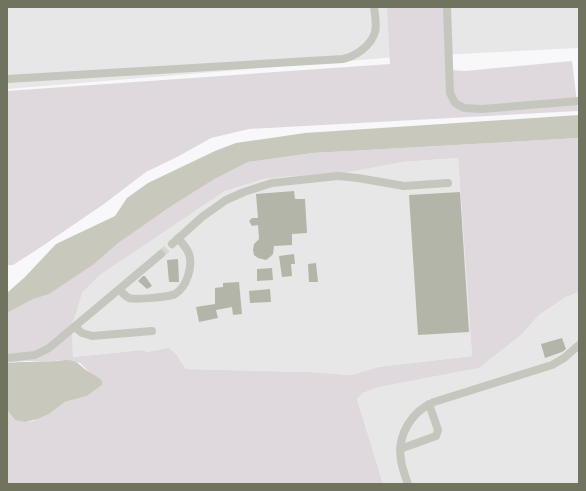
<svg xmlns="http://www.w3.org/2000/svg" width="586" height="491" font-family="'Work Sans',sans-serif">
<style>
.built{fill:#e8e7e7}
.green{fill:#dfd9de;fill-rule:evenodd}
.water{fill:#c9c8bc}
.building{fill:#b3b5a9}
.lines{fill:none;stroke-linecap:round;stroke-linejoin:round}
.minor-tunnel{stroke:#d6d6d2;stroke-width:8;stroke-dasharray:8 4;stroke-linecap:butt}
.minor{stroke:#c5c6be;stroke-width:8}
</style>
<rect width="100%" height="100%" fill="#f8f7f9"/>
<g class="built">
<polygon points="7,7 579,7 579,48 397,57 7,89"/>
<polygon points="458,158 472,356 378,367 351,375 309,372 186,369 176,354 169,349 147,352 142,350 73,357 72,324 77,311 82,293 100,275 225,191 264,179 402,162"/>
<polygon points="579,292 579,484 383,484 357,399 363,393 379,387 479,368 521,335 539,315 566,297"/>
</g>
<g class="green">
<polygon points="387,7 447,7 451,70 465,71 572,61 578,111 249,129 211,138 179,156 146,172 104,204 35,251 13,265 7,265 7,91 390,64"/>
<path d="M579,138V292L566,297L539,315L521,335L479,368L379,387L363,393L357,399L383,484H7V410L15,420L25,422L33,421L49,414L65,402L87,396L102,385V381L90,373L80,363L65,360L44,362L25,361L7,363V313L24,301L80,268L170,207L213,180L248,162L313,153ZM458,158L472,356L378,367L351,375L309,372L186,369L176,354L169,348L147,352L142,350L73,357L72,324L77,311L82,293L100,275L225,191L264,179L291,176L333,175L402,162Z"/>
</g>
<g class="water">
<polygon points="579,115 579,138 313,153 248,162 213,180 170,207 118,243 94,264 49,294 33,299 14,309 7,313 7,317 7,293 25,277 56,244 115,216 127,198 148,183 215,151 236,143 305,133"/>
<path d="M65,360C80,360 79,367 91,373C95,376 99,377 102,381V385L87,396L65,402L49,414L38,419L25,422L19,421L15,420L7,410V363C26,361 45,363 65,360Z"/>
</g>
<g class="building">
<polygon points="294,191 295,199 305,199 307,233 292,234 292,245 274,246 273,254 270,257 266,260 258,258 254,255 253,250 254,244 259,239 258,225 252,226 249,221 252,218 258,218 256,194"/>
<polygon points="460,192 469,332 418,335 409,195"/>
<polygon points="294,254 295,264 291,264 292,276 282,277 279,256"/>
<polygon points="178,259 179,282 169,282 167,260"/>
<polygon points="316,263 318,282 309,282 308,264"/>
<polygon points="272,268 273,280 257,281 257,269"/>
<polygon points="143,276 145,276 152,286 147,289 138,281"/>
<polygon points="239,282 242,314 233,315 232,307 216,310 218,318 199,322 196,307 215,304 215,288 223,287 223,283"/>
<polygon points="270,289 271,302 250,303 249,291"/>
<polygon points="562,338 566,349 562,352 545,358 541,344"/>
</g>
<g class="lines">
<polyline class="minor-tunnel" points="161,254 172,244"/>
<g class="minor">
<polyline points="447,7 450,93 455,103 464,108 482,109 579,101"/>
<path d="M7,79L343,59C356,56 371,46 375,32C377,25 375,15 374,7"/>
<polyline points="172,244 202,217 226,200 244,192 272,183 338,176 358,178 404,186 448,183"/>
<path d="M120,289C122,293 125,296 129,298C135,300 170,297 175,294C187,287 193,266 189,254C187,248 182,243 178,238"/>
<polyline points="75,327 82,333 92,336 152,331"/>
<polyline points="7,358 35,355 49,348 161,254"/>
<polyline points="400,449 436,436 438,430 429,404"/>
<path d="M408,484C405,476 402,468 401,460C397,435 411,412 434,402L552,365L564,358L579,345"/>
</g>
</g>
<rect width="586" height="491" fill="none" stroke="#70745e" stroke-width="16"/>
</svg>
